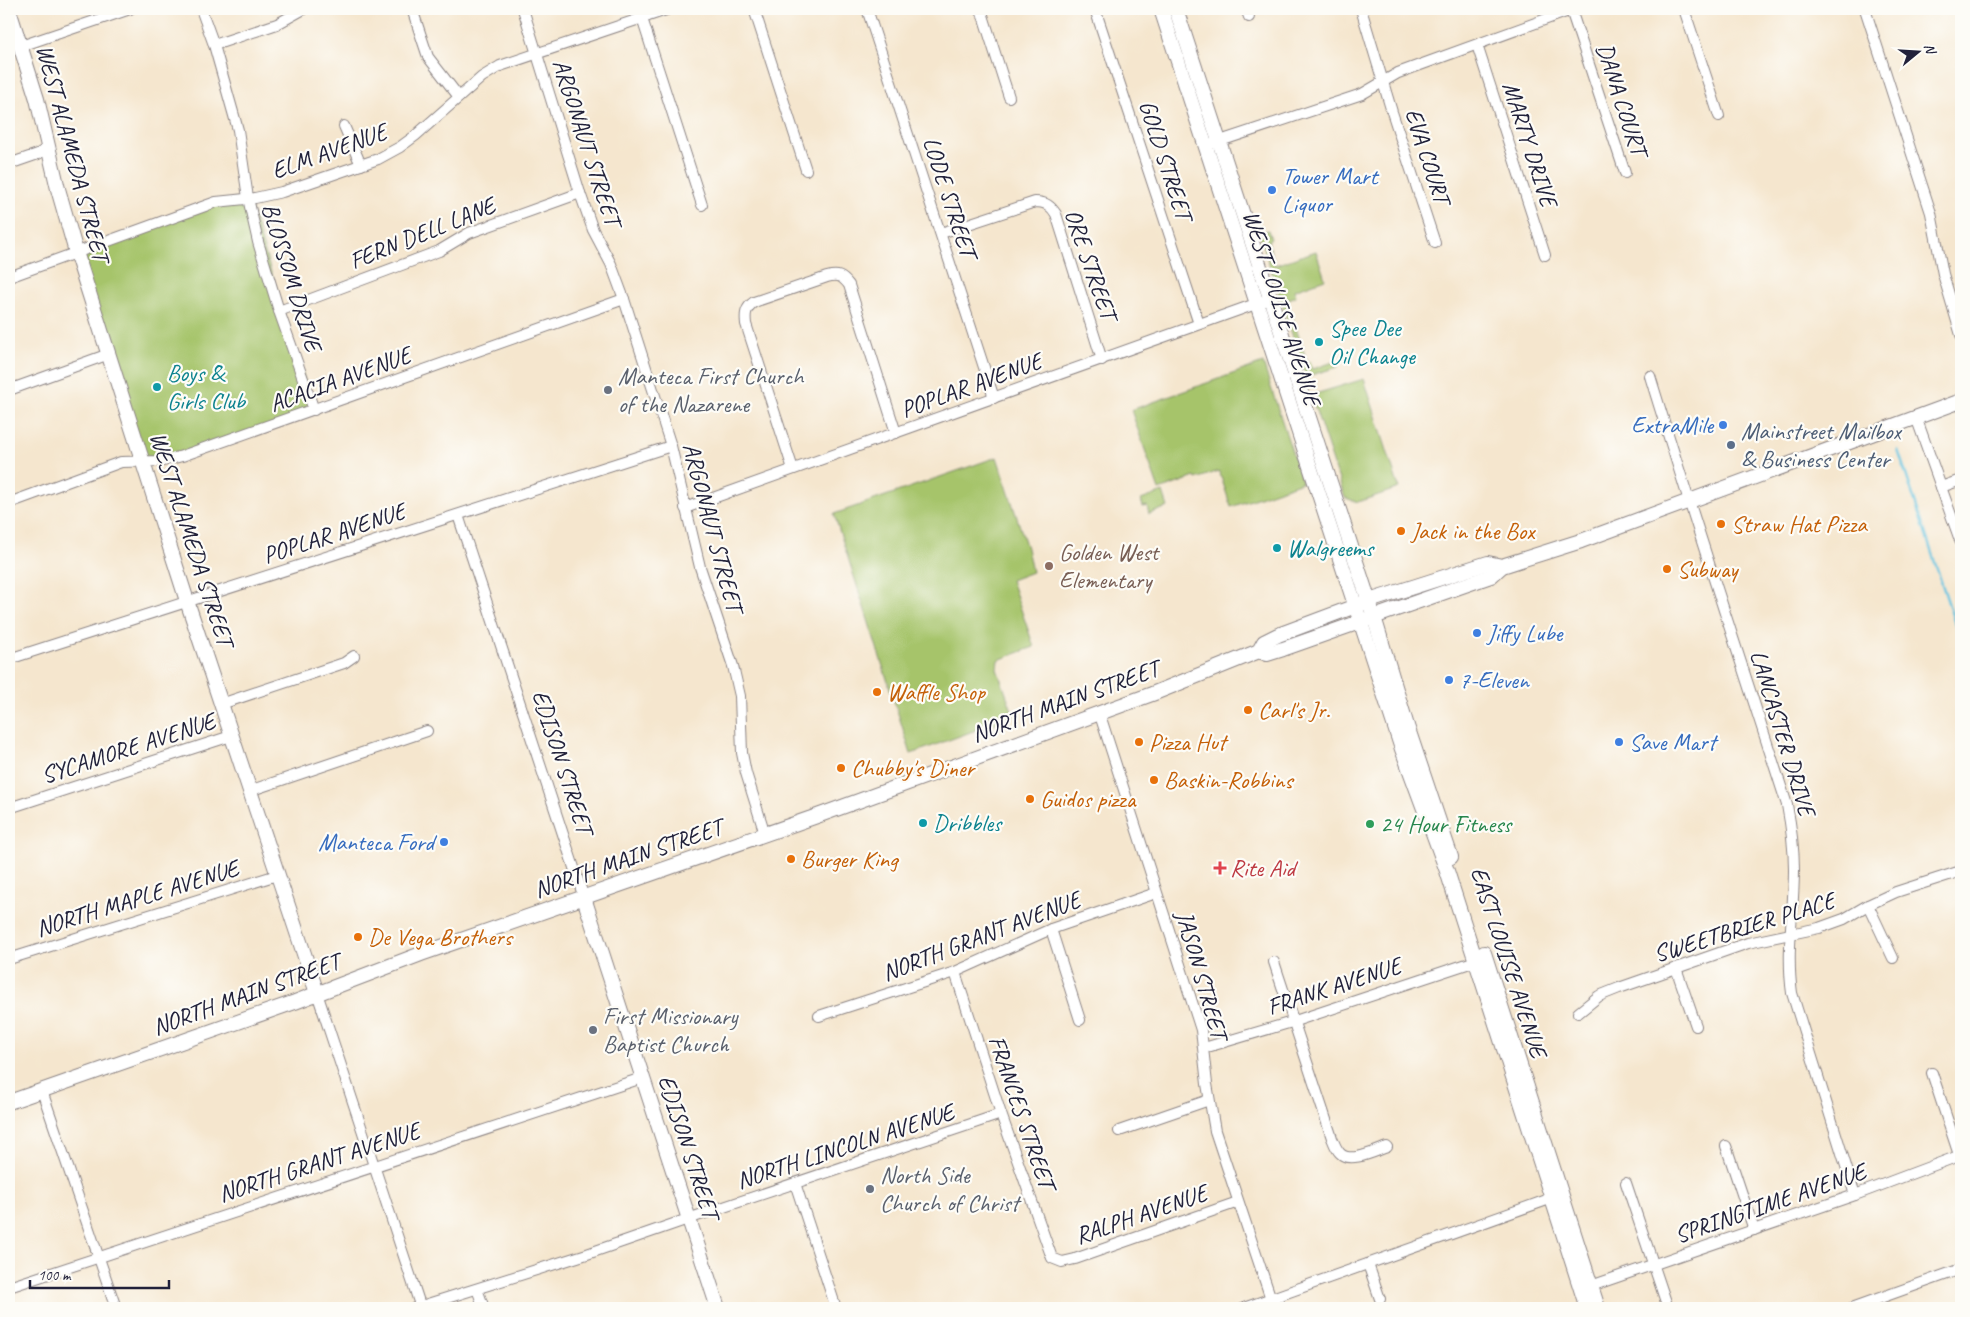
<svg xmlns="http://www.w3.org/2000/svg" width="1970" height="1317" font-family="Caveat,sans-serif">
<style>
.green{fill:#a6c46b;stroke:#647353}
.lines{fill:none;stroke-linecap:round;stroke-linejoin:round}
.stream{stroke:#60c2df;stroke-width:2.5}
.street-casing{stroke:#8c8484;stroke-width:12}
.secondary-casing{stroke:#8c8484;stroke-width:16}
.street{stroke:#fff;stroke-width:10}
.secondary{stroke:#fff;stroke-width:14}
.shop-dot{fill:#3f7fe0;stroke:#fdfcf7;stroke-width:2}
.culture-dot{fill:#0f9aa8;stroke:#fdfcf7;stroke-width:2}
.worship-dot{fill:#6b7280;stroke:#fdfcf7;stroke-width:2}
.service-dot{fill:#5c6f8a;stroke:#fdfcf7;stroke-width:2}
.food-dot{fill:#e8710a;stroke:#fdfcf7;stroke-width:2}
.education-dot{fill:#8d6e63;stroke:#fdfcf7;stroke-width:2}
.leisure-dot{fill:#2e9e5b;stroke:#fdfcf7;stroke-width:2}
.health-dot{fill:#e0444e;stroke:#fdfcf7;stroke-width:2}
.labels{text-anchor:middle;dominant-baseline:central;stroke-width:4.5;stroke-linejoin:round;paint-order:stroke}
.street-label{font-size:24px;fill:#22223b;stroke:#fdfcf7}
.shop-label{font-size:24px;fill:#366cbe;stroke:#fdfcf7;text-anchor:start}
.culture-label{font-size:24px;fill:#0d838f;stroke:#fdfcf7;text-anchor:start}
.worship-label{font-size:24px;fill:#5b616d;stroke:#fdfcf7;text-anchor:start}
.service-label{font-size:24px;fill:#4e5e75;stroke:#fdfcf7;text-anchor:start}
.food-label{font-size:24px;fill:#c56008;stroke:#fdfcf7;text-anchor:start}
.education-label{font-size:24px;fill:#785e54;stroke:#fdfcf7;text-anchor:start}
.leisure-label{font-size:24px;fill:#27864d;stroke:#fdfcf7;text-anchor:start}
.health-label{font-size:24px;fill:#be3a42;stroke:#fdfcf7;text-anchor:start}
</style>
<rect width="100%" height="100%" fill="#fdfcf7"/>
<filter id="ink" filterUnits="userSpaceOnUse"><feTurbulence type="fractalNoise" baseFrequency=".02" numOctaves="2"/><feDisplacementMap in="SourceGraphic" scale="10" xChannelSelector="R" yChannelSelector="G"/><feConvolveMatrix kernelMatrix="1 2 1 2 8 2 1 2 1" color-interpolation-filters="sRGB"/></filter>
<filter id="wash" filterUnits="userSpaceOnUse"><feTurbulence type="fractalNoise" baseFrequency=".0096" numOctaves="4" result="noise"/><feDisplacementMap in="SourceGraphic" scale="20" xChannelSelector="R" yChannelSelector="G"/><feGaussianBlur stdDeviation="1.12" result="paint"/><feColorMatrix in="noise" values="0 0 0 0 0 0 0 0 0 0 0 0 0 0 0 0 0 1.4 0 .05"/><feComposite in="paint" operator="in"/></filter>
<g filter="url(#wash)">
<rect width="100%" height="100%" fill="#f5e6ce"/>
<g class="green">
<polygon points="248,198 314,410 182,456 143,461 76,252 216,202"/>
<polygon points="1268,230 1271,239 1268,241 1275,265 1316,251 1325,279 1294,290 1296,296 1287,300 1307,362 1310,361 1313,369 1336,361 1338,367 1311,375 1305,374 1259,233"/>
<polygon points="1263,363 1302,482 1231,507 1219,471 1196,479 1195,477 1159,490 1131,410"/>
<polygon points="1364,379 1399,488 1358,502 1345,498 1312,399 1315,394"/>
<polygon points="997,457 1027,548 1032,572 1011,580 1034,647 998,660 997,669 1014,716 911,754 834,514"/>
<polygon points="1163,492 1168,507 1149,514 1147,506 1143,507 1141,500"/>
</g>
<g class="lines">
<polyline class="stream" points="1898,450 1961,642"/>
</g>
</g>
<g filter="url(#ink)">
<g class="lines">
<g class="street-casing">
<g id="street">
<polyline points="201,9 214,45 238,130 248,198 258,242 279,311 314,410"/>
<polyline points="412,9 428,57 459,97"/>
<polyline points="523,9 580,193 593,230 611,264 624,299 671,446 700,567 733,666 740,696 742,753 746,773 765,834"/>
<polyline points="639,9 702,205"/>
<polyline points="754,9 806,170"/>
<polyline points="867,9 994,398"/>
<polyline points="981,9 1009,97"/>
<polyline points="1095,9 1199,324"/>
<polyline points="1246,9 1249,17"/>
<polyline points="1361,9 1392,112 1435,243"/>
<polyline points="1684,9 1719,116"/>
<polyline points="1865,9 1931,213 1943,274 1961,335"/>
<polyline points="1571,10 1625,173"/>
<polyline points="214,45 277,24 304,9"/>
<polyline points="1477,45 1545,255"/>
<polyline points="21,46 130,9"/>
<polyline points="344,126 361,165"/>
<polyline points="1214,143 1362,94 1398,73 1574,9"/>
<polyline points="9,164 38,154 49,147"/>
<path d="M941,233L1035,202C1046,202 1051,206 1056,214L1102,360"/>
<polyline points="9,277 216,202 255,198 282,192 378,159 400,147 415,136 482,77 500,66 669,9"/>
<polyline points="279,311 439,251 469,233 580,193"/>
<path d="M1650,376C1694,520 1741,662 1787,805C1791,826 1794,848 1794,870C1794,911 1786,951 1792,993L1855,1195"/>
<polyline points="9,390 109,354"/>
<polyline points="1916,417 1961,543"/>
<path d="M793,469L746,324C745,315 745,308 754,302L827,277C838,274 842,276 849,285L896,433"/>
<polyline points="1941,487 1961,480"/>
<polyline points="9,503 121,462 163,461 182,456 624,299"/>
<polyline points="685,508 1264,301"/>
<polyline points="458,515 584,898"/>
<polyline points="9,659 671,446"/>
<polyline points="221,704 344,663 354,656"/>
<polyline points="1099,712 1201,1030 1207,1084 1215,1131 1274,1308"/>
<polyline points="249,791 427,731"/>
<polyline points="9,808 231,736"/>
<polyline points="1868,905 1893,958"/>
<polyline points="1051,929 1080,1020"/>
<polyline points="9,959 277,875"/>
<path d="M1274,962L1332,1138C1334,1143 1336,1149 1340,1153C1350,1164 1375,1151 1387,1147"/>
<polyline points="1676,968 1696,1026"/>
<polyline points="955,972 1001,1114 1052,1258 1062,1262 1075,1259 1238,1202"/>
<polyline points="317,993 421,1308"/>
<polyline points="1578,1013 1599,996 1619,988 1748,943 1819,928 1844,919 1868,905 1896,892 1961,871"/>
<polyline points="819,1016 955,972 1051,929 1156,893"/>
<polyline points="1204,1048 1292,1022 1482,959"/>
<polyline points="1932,1073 1961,1161"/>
<polyline points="42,1091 116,1308"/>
<polyline points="1119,1131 1209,1100"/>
<polyline points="1726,1146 1754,1230"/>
<polyline points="795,1183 836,1308"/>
<polyline points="1626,1183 1668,1308"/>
<polyline points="1368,1264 1380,1299"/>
<polyline points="1591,1286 1855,1195 1961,1155"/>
<polyline points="9,1287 642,1078"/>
<polyline points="477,1289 484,1308"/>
<polyline points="415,1308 587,1254 688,1219 1001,1114"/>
<polyline points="1244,1308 1558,1196"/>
<polyline points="1852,1308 1961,1269"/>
</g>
</g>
<g class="secondary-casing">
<g id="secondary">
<polyline points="1161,9 1402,749 1447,871 1587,1308"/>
<polyline points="1176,9 1374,617 1407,726 1451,857"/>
<polyline points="9,10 37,99 58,189 76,252 187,601 317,993"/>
<polyline points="1259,651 1267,654 1283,649 1465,585 1491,576 1502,566 1581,541 1961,401"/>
<polyline points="584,898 718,1308"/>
<polyline points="1484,953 1598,1308"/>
<polyline points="9,1102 295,1002 421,954 820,815 1152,694 1259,651 1264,642 1278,635 1369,601 1488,563 1502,566"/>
</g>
</g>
<use href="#street" class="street"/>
<use href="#secondary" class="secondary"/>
</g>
</g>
<g class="shop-dot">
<circle cx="1272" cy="190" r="5"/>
<circle cx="1723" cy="425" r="5"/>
<circle cx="1477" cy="633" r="5"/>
<circle cx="1449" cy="680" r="5"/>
<circle cx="1619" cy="742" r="5"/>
<circle cx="444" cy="842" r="5"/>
</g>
<g class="culture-dot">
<circle cx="1319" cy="342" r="5"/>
<circle cx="157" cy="387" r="5"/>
<circle cx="1277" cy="548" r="5"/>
<circle cx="923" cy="823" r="5"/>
</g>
<g class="worship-dot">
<circle cx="608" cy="390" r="5"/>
<circle cx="593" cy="1030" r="5"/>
<circle cx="870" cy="1189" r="5"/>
</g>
<circle class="service-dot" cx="1731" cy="445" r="5"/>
<g class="food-dot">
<circle cx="1721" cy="524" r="5"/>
<circle cx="1401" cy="531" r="5"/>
<circle cx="1667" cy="569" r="5"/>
<circle cx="877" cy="692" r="5"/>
<circle cx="1248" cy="710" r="5"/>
<circle cx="1139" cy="742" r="5"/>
<circle cx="841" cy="768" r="5"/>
<circle cx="1154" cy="780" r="5"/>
<circle cx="1030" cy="799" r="5"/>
<circle cx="791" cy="859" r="5"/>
<circle cx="358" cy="937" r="5"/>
</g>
<circle class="education-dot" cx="1049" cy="566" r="5"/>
<circle class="leisure-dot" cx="1370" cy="824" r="5"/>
<path class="health-dot" d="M1217.5 860.5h5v5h5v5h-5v5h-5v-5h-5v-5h5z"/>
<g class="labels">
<g class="street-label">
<text transform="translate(1622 99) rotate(72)">DANA COURT</text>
<text transform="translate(587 142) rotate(72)">ARGONAUT STREET</text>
<text transform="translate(1530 144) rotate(72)">MARTY DRIVE</text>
<text transform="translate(329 151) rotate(-20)">ELM AVENUE</text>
<text transform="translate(73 153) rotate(75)">WEST ALAMEDA STREET</text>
<text transform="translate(1428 156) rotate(72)">EVA COURT</text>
<text transform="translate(1166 160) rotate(72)">GOLD STREET</text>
<text transform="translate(950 197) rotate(72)">LODE STREET</text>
<text transform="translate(422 233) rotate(-22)">FERN DELL LANE</text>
<text transform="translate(1091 264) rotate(71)">ORE STREET</text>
<text transform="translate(292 277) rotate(73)">BLOSSOM DRIVE</text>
<text transform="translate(1282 308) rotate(72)">WEST LOUISE AVENUE</text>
<text transform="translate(340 379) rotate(-20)">ACACIA AVENUE</text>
<text transform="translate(971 385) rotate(-20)">POPLAR AVENUE</text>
<text transform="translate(713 527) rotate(75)">ARGONAUT STREET</text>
<text transform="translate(334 533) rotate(-18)">POPLAR AVENUE</text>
<text transform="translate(192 539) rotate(72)">WEST ALAMEDA STREET</text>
<text transform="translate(1065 701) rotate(-20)">NORTH MAIN STREET</text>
<text transform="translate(1783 733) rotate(73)">LANCASTER DRIVE</text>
<text transform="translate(128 748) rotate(-18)">SYCAMORE AVENUE</text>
<text transform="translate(563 762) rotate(72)">EDISON STREET</text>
<text transform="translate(628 858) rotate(-19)">NORTH MAIN STREET</text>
<text transform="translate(137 898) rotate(-17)">NORTH MAPLE AVENUE</text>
<text transform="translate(1744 927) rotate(-17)">SWEETBRIER PLACE</text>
<text transform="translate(981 936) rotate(-21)">NORTH GRANT AVENUE</text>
<text transform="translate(1509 962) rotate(72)">EAST LOUISE AVENUE</text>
<text transform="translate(1202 975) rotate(74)">JASON STREET</text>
<text transform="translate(1334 986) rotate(-18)">FRANK AVENUE</text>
<text transform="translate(246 994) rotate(-20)">NORTH MAIN STREET</text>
<text transform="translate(1022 1112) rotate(71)">FRANCES STREET</text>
<text transform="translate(845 1146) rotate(-18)">NORTH LINCOLN AVENUE</text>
<text transform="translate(689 1147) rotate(72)">EDISON STREET</text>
<text transform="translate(319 1162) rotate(-18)">NORTH GRANT AVENUE</text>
<text transform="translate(1770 1203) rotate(-19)">SPRINGTIME AVENUE</text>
<text transform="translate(1141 1214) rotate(-19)">RALPH AVENUE</text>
</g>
<g class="shop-label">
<text x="1282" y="176">Tower Mart<tspan x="1282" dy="28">Liquor</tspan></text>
<text x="1713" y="425" text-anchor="end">ExtraMile</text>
<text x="1487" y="633">Jiffy Lube</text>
<text x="1459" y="680">7-Eleven</text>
<text x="1629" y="742">Save Mart</text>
<text x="434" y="842" text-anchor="end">Manteca Ford</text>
</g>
<g class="culture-label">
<text x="1329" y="328">Spee Dee<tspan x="1329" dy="28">Oil Change</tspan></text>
<text x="167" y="373">Boys &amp;<tspan x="167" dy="28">Girls Club</tspan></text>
<text x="1287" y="548">Walgreems</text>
<text x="933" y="823">Dribbles</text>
</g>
<g class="worship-label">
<text x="618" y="376">Manteca First Church<tspan x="618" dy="28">of the Nazarene</tspan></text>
<text x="603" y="1016">First Missionary<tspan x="603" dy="28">Baptist Church</tspan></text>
<text x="880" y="1175">North Side<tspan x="880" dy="28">Church of Christ</tspan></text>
</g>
<g class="service-label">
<text x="1741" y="431">Mainstreet Mailbox<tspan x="1741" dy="28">&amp; Business Center</tspan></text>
</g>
<g class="food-label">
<text x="1731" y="524">Straw Hat Pizza</text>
<text x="1411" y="531">Jack in the Box</text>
<text x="1677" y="569">Subway</text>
<text x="887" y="692">Waffle Shop</text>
<text x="1258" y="710">Carl's Jr.</text>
<text x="1149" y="742">Pizza Hut</text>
<text x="851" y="768">Chubby's Diner</text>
<text x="1164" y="780">Baskin-Robbins</text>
<text x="1040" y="799">Guidos pizza</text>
<text x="801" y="859">Burger King</text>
<text x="368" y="937">De Vega Brothers</text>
</g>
<g class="education-label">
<text x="1059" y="552">Golden West<tspan x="1059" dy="28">Elementary</tspan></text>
</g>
<g class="leisure-label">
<text x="1380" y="824">24 Hour Fitness</text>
</g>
<g class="health-label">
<text x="1230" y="868">Rite Aid</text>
</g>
</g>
<rect width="1970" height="1317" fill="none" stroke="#fdfcf7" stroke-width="30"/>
<g transform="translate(1918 52) rotate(72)" stroke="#fdfcf7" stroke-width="4" paint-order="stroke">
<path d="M0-4L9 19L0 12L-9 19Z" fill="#22223b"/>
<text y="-8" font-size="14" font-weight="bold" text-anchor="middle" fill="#22223b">N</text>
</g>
<path d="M30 1280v8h139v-8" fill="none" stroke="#22223b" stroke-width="2.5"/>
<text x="38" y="1280" font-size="15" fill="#22223b" stroke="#fdfcf7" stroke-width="4" paint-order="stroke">100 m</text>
</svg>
